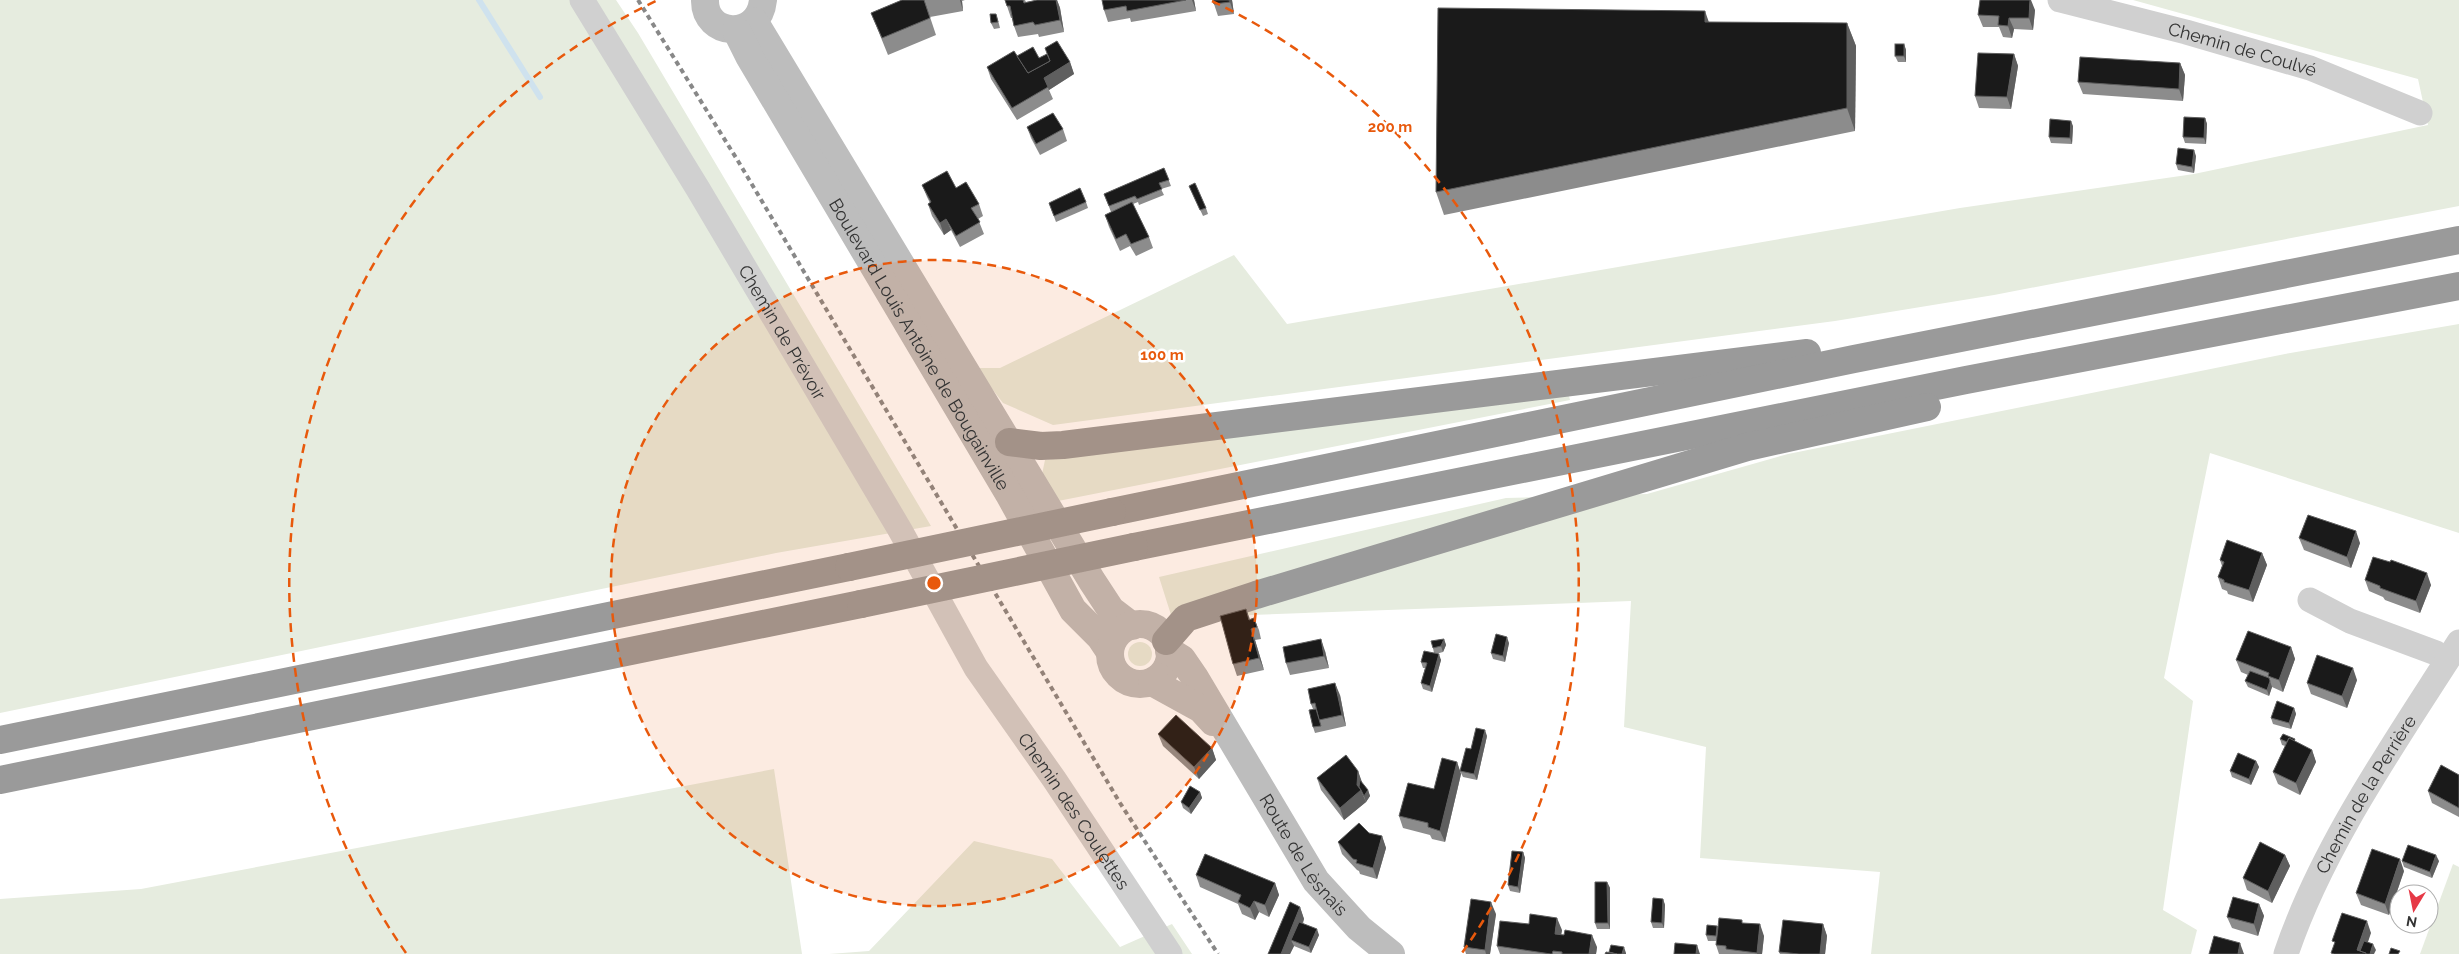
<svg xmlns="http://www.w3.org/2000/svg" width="2459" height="954" font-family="Raleway,sans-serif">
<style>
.green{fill:#e6ecdf}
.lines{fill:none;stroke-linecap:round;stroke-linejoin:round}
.stream{stroke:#cfe2ee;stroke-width:6}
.street{stroke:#d0d0d0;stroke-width:25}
.secondary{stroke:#bdbdbd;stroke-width:28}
.highway{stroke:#9a9a9a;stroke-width:28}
.rail{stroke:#888;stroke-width:4;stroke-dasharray:5 4;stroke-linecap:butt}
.highway-bridge{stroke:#9a9a9a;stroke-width:28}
.wall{fill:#8c8c8c}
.shaded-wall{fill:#5f5f5f}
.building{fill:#1a1a1a;stroke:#5f5f5f}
.ring{fill:none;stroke:#e8590c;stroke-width:2.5;stroke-dasharray:9 6}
.labels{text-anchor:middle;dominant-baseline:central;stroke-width:5;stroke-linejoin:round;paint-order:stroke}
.street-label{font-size:18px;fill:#333;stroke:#fff}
.centre{fill:#e8590c;stroke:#fff;stroke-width:2.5}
.ring-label{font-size:15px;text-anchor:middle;font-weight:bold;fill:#e8590c;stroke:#fff;stroke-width:5;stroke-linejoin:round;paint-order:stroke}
</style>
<rect width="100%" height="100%" fill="#fff"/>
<g class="green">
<polygon points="0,0 616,0 638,33 931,526 776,553 0,713"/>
<polygon points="2133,0 2459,0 2459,206 1994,295 1835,321 1053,425 1003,403 976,368 1000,368 1234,255 1287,324 1960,208 2194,174 2428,125 2418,79"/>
<polygon points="2459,324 2459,533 2210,453 2164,678 2193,701 2163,910 2197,930 2191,954 1871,954 1880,872 1700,858 1706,747 1624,727 1631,601 1172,618 1159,577 1506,498 1647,494 1788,454 2285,354"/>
<polygon points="1568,392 1570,400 1053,502 1041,479 1045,460"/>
<circle cx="1140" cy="654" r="12"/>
<polygon points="774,769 802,954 0,954 0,899 141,889"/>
<polygon points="974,841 1052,859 1120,947 1172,924 1192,954 829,954 869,951"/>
<polygon points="2453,864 2459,867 2459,954 2420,954"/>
</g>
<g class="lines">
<polyline class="stream" points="479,0 540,97"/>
<g class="street">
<path id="s1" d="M582,0L698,189L900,530L976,668L1054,779L1170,954"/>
<path id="s2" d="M2060,0L2186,32L2310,68L2420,113"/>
<polyline points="2310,600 2350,621 2436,653 2447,660"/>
<path id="s3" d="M2286,954C2322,846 2398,738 2459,642"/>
</g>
<g class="secondary">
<path d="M705,0C704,37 759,41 763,0"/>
<polyline points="754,21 1092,581 1111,610 1132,626"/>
<path id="s4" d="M736,30L749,56L1009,494L1073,610L1100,637L1110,652"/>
<circle cx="1140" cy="654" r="30"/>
<path id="s5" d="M1169,651L1182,659L1195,678L1316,881L1359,928L1391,954"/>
<polyline points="1152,682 1201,709 1213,722"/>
</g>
<g class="highway">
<polyline points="1009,442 1041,446 1063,445 1807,353"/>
<polyline points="1112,512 1854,359 2459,240"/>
<polyline points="1134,547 1966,380 2459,286"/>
<polyline points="1166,641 1186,618 1256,595 1747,447 1927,407"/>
<polyline points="0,740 849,567"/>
<polyline points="0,780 861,604"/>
</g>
<polyline class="rail" points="638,0 738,161 1120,803 1218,954"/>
<g class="highway-bridge">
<polyline points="849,567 1112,512"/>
<polyline points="861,604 1134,547"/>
</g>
</g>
<g class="wall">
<polygon points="902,0 965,0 962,1 963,11 930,17 936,35 888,55 871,13"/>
<polygon points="1005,0 1025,0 1026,2 1037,0 1057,0 1060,8 1064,32 1039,37 1038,34 1018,37 1014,26 1012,18 1011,18"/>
<polygon points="1102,0 1194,0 1196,11 1131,22 1130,18 1108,22 1104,10"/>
<polygon points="1213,0 1232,0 1234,14 1218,16 1214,4"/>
<polygon points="2035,10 2033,30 2014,29 2012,38 2003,37 1999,27 1983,27 1978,15"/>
<polygon points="996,14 998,20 1000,28 994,29 991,23"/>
<polygon points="1709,22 1847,23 1856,46 1855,131 1444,215 1436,192"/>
<polygon points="1904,44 1906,50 1906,62 1898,62 1895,56"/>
<polygon points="2014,54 2018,66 2011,109 1979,108 1975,96"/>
<polygon points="1039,58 1070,62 1074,74 1049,90 1053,99 1017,120 991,79 987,67"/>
<polygon points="2180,63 2185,75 2183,101 2083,94 2078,82"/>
<polygon points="2205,118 2207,124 2206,144 2185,143 2183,137"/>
<polygon points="2073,126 2072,144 2051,143 2049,137"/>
<polygon points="1027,127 1063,129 1067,141 1040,155 1031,138"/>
<polygon points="2196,156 2194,173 2178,170 2176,164"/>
<polygon points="1164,168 1171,186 1161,189 1164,195 1139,205 1138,202 1133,204 1149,237 1153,248 1136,256 1130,246 1120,251 1109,227 1105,215 1111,212 1104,194"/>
<polygon points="922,185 956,188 979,204 983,216 978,219 984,234 960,247 951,230 944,235 932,216 928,204 930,203 927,197"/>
<polygon points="1189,186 1206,208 1208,214 1203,216"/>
<polygon points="1086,202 1088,208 1056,222 1049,203"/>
<polygon points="2299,538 2360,543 2351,568 2304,550"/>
<polygon points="2262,553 2267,565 2253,602 2228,594 2227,591 2222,589 2218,577 2222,566 2220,560"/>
<polygon points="2390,562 2431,585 2420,613 2385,600 2383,597 2369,591 2365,580"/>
<polygon points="1246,609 1250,619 1254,618 1259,630 1261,639 1255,640 1264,670 1237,676 1233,664"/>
<polygon points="1444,639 1446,645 1443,652 1436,654 1441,660 1432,692 1423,689 1421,683 1425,668 1423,668 1421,662 1434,653 1433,648"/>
<polygon points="1509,643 1505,662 1493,659 1491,653"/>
<polygon points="2291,647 2295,659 2283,692 2272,687 2269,696 2248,687 2245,681 2248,675 2241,672 2236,660"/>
<polygon points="1325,651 1329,668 1290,675 1286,663"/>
<polygon points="2357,680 2347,708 2311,694 2307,683"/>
<polygon points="1340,695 1346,726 1315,733 1313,727 1313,709 1311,704"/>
<polygon points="2294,708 2296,714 2291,729 2273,724 2271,718"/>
<polygon points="1158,734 1212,748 1216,760 1199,779 1163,746"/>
<polygon points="1487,736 1477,780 1463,777 1460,771 1471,749"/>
<polygon points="2280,739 2295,739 2295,742 2312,750 2316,762 2300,795 2278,784 2273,772 2285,746 2282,745"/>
<polygon points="2256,761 2259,767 2251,785 2232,777 2230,771"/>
<polygon points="1457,762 1461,774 1445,842 1432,839 1430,835 1403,828 1399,816 1434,789"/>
<polygon points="1358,771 1362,784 1368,790 1370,796 1366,802 1344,820 1321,790 1317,778"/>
<polygon points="2459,775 2459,817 2432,803 2428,791"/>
<polygon points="1200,792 1202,798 1191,814 1183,808 1181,802"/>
<polygon points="1369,833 1382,836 1386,848 1377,879 1360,874 1359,871 1357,870 1342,854 1338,842"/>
<polygon points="1523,852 1525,858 1520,893 1510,891 1508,885"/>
<polygon points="2285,855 2290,866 2272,903 2247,890 2243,878"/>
<polygon points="2402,861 2439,861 2432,878 2404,867"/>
<polygon points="2404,871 2389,915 2361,905 2356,893"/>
<polygon points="1196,875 1275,883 1279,895 1269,917 1259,912 1255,920 1242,914 1238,904 1200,887"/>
<polygon points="1607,882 1610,888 1610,929 1597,929 1595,923"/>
<polygon points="1663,899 1665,905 1664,928 1653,928 1651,922"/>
<polygon points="2259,904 2264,916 2258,936 2232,928 2227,917"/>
<polygon points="1300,907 1304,919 1303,924 1319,935 1311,953 1294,946 1290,954 1268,954"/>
<polygon points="1496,914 1490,954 1466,954 1464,947"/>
<polygon points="1743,923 1764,936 1762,954 1719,954 1716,945 1716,941 1708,941 1706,935 1717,926"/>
<polygon points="1823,924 1827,936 1825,954 1780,954 1779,952"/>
<polygon points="1562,930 1561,935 1597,947 1596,954 1500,954 1497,946"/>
</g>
<g class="shaded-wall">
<polygon points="960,0 961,0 962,1 963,11"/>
<polygon points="1056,0 1057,0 1060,8 1064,32 1060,20"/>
<polygon points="1192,0 1194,0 1196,11"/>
<polygon points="1229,0 1232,0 1234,14 1230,2"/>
<polygon points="2030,0 2031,0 2035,10 2033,30 2029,18"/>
<polygon points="1705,11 1713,34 1705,22"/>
<polygon points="2009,18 2014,29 2012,38 2008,26"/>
<polygon points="1847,23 1856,46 1855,131 1847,108"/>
<polygon points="1904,44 1906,50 1906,62 1904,56"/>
<polygon points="2014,54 2018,66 2011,109 2007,97"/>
<polygon points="1070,62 1074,74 1049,90 1044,78"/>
<polygon points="2180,63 2185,75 2183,101 2179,89"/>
<polygon points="2205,118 2207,124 2206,144 2204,138"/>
<polygon points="2071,121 2073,126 2072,144 2070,138"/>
<polygon points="2194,150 2196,156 2194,173 2192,167"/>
<polygon points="946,219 951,230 944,235 940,223"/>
<polygon points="2356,531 2360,543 2351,568 2347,557"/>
<polygon points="2262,553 2267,565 2253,602 2249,590"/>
<polygon points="2427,573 2431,585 2420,613 2416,601"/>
<polygon points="1251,629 1255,640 1264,670 1259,658"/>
<polygon points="1507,637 1509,643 1505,662 1503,656"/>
<polygon points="1321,639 1325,651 1329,668 1324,656"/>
<polygon points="1444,639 1446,645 1443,652 1441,646"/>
<polygon points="2291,647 2295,659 2283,692 2279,680"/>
<polygon points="1439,654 1441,660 1432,692 1430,686"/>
<polygon points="2353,668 2357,680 2347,708 2342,696"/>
<polygon points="2270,681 2272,687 2269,696 2267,690"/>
<polygon points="1335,683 1340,695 1346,726 1342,715"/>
<polygon points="2294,708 2296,714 2291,729 2289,723"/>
<polygon points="1485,730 1487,736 1477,780 1474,774"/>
<polygon points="1212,748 1216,760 1199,779 1194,767"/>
<polygon points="2312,750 2316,762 2300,795 2296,783"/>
<polygon points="2256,761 2259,767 2251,785 2249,779"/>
<polygon points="1457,762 1461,774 1445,842 1440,831"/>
<polygon points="1358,771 1362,782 1361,791 1366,802 1344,820 1340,808 1357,785"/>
<polygon points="1368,790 1370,796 1366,802 1364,796"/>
<polygon points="1200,792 1202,798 1191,814 1189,808"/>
<polygon points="1382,836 1386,848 1377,879 1373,868"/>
<polygon points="1523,852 1525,858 1520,893 1518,887"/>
<polygon points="2285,855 2290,866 2272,903 2268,891"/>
<polygon points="2436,855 2439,861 2432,878 2430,872"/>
<polygon points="2400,859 2404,871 2389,915 2385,904"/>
<polygon points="1607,882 1610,888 1610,929 1608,923"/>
<polygon points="1275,883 1279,895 1269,917 1265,905"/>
<polygon points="1663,899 1665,905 1664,928 1662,923"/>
<polygon points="1254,901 1259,912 1255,920 1250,908"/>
<polygon points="1491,902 1496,914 1490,954 1486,954 1485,950"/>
<polygon points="2259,904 2264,916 2258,936 2254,924"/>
<polygon points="1300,907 1304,919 1295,941 1291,940 1294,946 1290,954 1281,954"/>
<polygon points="1557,918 1562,930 1559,946 1555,934"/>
<polygon points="2367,921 2371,933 2364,954 2357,950"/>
<polygon points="1760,924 1764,936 1762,954 1757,954 1757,953"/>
<polygon points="1823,924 1827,936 1825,954 1820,954"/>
<polygon points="1317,929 1319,935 1311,953 1309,947"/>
<polygon points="1592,935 1597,947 1596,954 1589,954"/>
<polygon points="2240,943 2244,954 2238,954"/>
<polygon points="2373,944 2376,950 2374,954 2370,954"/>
<polygon points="1697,945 1700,954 1696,954"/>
<polygon points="1624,947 1626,953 1626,954 1622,954"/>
</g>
<g class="building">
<polygon points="902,0 924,0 930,18 882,38 871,13"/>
<polygon points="1005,0 1023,0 1024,3 1037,0 1056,0 1060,20 1035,25 1033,22 1014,26 1010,6 1007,6"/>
<polygon points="1102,0 1186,0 1127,11 1126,6 1104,10"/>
<polygon points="1213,0 1229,0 1230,2 1214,4"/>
<polygon points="1980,0 2030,0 2029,18 2009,18 2008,26 1998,25 1999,16 1978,15"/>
<polygon points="1438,8 1705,11 1705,22 1847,23 1847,108 1436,192"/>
<polygon points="990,14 996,14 998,22 991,23"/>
<polygon points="1057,41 1070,62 1044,78 1048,87 1012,108 987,67 1014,51 1028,73 1050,61 1045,48"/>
<rect x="1895" y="44" width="9" height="12"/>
<polygon points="1033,47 1039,58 1047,54 1050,61 1028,73 1017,56"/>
<polygon points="1978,53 2014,54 2007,97 1975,96"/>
<polygon points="2080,57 2180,63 2179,89 2078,82"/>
<polygon points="1053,113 1063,129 1036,144 1027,127"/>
<polygon points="2184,117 2205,118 2204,138 2183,137"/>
<polygon points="2050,119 2071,121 2070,138 2049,137"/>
<polygon points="2178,148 2194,150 2192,167 2176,164"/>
<polygon points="1164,168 1169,180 1159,183 1162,189 1137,199 1135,196 1109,206 1104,194"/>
<polygon points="947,171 956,188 966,182 979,204 971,208 980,222 956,236 946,219 940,223 928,204 931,202 922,185"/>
<polygon points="1195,183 1206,208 1200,210 1189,186"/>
<polygon points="1080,188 1086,202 1054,216 1049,203"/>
<polygon points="1132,202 1149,237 1131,244 1126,234 1116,239 1105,215"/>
<polygon points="2308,515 2356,531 2347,557 2299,538"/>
<polygon points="2227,540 2262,553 2249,590 2224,582 2224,580 2218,577 2224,562 2220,560"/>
<polygon points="2373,557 2390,562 2391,560 2427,573 2416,601 2380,588 2380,586 2365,580"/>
<polygon points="1246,609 1249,620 1254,618 1257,627 1251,629 1259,658 1233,664 1220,616"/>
<polygon points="2248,631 2291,647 2279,680 2268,676 2269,673 2236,660"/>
<polygon points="1496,634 1507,637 1503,656 1491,653"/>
<polygon points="1321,639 1324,656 1286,663 1283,647"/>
<polygon points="1444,639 1441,646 1433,648 1431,641"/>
<polygon points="1424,651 1439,654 1430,686 1421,683 1427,663 1421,662"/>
<polygon points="2317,655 2353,668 2342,696 2307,683"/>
<polygon points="2250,671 2269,678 2270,681 2267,690 2245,681"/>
<polygon points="1335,683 1342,715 1319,720 1315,703 1311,704 1308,689"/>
<polygon points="2277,701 2294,708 2289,723 2271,718"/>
<polygon points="1316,709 1321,726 1313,727 1309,710"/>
<polygon points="1176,715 1212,748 1194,767 1158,734"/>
<polygon points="1476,728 1485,730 1474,774 1460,771 1466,748 1471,749"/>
<polygon points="2283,734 2295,739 2294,741 2289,738 2287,742 2280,739"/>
<polygon points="2289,738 2312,750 2296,783 2273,772"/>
<polygon points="2238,753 2256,761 2249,779 2230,771"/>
<polygon points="1346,755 1358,771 1357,785 1361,790 1340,808 1317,778"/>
<polygon points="1442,758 1457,762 1440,831 1428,827 1428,823 1399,816 1408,783 1434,789"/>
<polygon points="2441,765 2459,775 2459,808 2428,791"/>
<polygon points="1360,780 1368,790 1364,796 1361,790 1359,787"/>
<polygon points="1190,786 1200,792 1189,808 1181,802"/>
<polygon points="1359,823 1369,833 1382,836 1373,868 1356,863 1357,860 1353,859 1338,842"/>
<polygon points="2260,842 2285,855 2268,891 2243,878"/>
<polygon points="2408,845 2436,855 2430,872 2402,861"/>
<polygon points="2372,849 2400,859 2385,904 2356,893"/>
<polygon points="1512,851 1523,852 1518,887 1508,885"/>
<polygon points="1205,854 1275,883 1265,905 1254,901 1250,908 1238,902 1241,895 1196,875"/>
<polygon points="1595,882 1607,882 1608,923 1595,923"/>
<polygon points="2233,897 2259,904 2254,924 2227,917"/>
<polygon points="1653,898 1663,899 1662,923 1651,922"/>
<polygon points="1471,899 1491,902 1485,950 1464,947"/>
<polygon points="1290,902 1300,907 1281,954 1268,954"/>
<polygon points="2342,913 2367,921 2357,950 2366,953 2366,954 2334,954 2331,953 2335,942 2332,941"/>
<polygon points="1530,914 1557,918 1555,934 1564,935 1565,930 1592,935 1589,954 1562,954 1562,952 1553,951 1552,954 1551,954 1497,946 1500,921 1529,924"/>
<polygon points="1719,918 1742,920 1742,923 1760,924 1757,953 1726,949 1726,946 1716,945"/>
<polygon points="1783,920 1823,924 1820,954 1799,954 1779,952"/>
<polygon points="1299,922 1317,929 1309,947 1291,940"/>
<polygon points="1707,925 1717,926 1716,936 1706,935"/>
<polygon points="2214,936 2240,943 2238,954 2209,954"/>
<polygon points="2364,941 2373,944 2370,954 2366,954 2366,953 2360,951"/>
<polygon points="1675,943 1697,945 1696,954 1674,954"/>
<polygon points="1611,945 1624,947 1622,954 1617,954 1609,952"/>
<polygon points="2391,948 2400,951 2398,954 2389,954"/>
<polygon points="1606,952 1617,954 1605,954"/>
</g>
<circle cx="934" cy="583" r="323" fill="#e8590c" fill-opacity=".12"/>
<g class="ring">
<circle cx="934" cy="583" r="323"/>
<path d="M406 953A645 645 0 0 1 656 1M1212 1A645 645 0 0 1 1462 953"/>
</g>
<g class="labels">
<g class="street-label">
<text stroke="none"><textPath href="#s2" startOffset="189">Chemin de Coulvé</textPath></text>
<text stroke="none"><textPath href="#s1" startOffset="388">Chemin de Prévoir</textPath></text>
<text stroke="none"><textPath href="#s4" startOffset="364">Boulevard Louis Antoine de Bougainville</textPath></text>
<text stroke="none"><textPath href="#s3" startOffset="179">Chemin de la Perrière</textPath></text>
<text stroke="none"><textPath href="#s1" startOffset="949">Chemin des Coulettes</textPath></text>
<text stroke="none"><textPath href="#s5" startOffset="246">Route de Lèsnais</textPath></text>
</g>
</g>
<circle cx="934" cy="583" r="8" class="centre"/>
<g class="ring-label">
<text x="1390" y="132">200 m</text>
<text x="1162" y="360">100 m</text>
</g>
<g transform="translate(2414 909) rotate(190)"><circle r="24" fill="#ffffff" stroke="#adadad"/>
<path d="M0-4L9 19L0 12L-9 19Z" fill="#e63946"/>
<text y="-8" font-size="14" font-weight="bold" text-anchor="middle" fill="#333333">N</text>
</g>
</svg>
